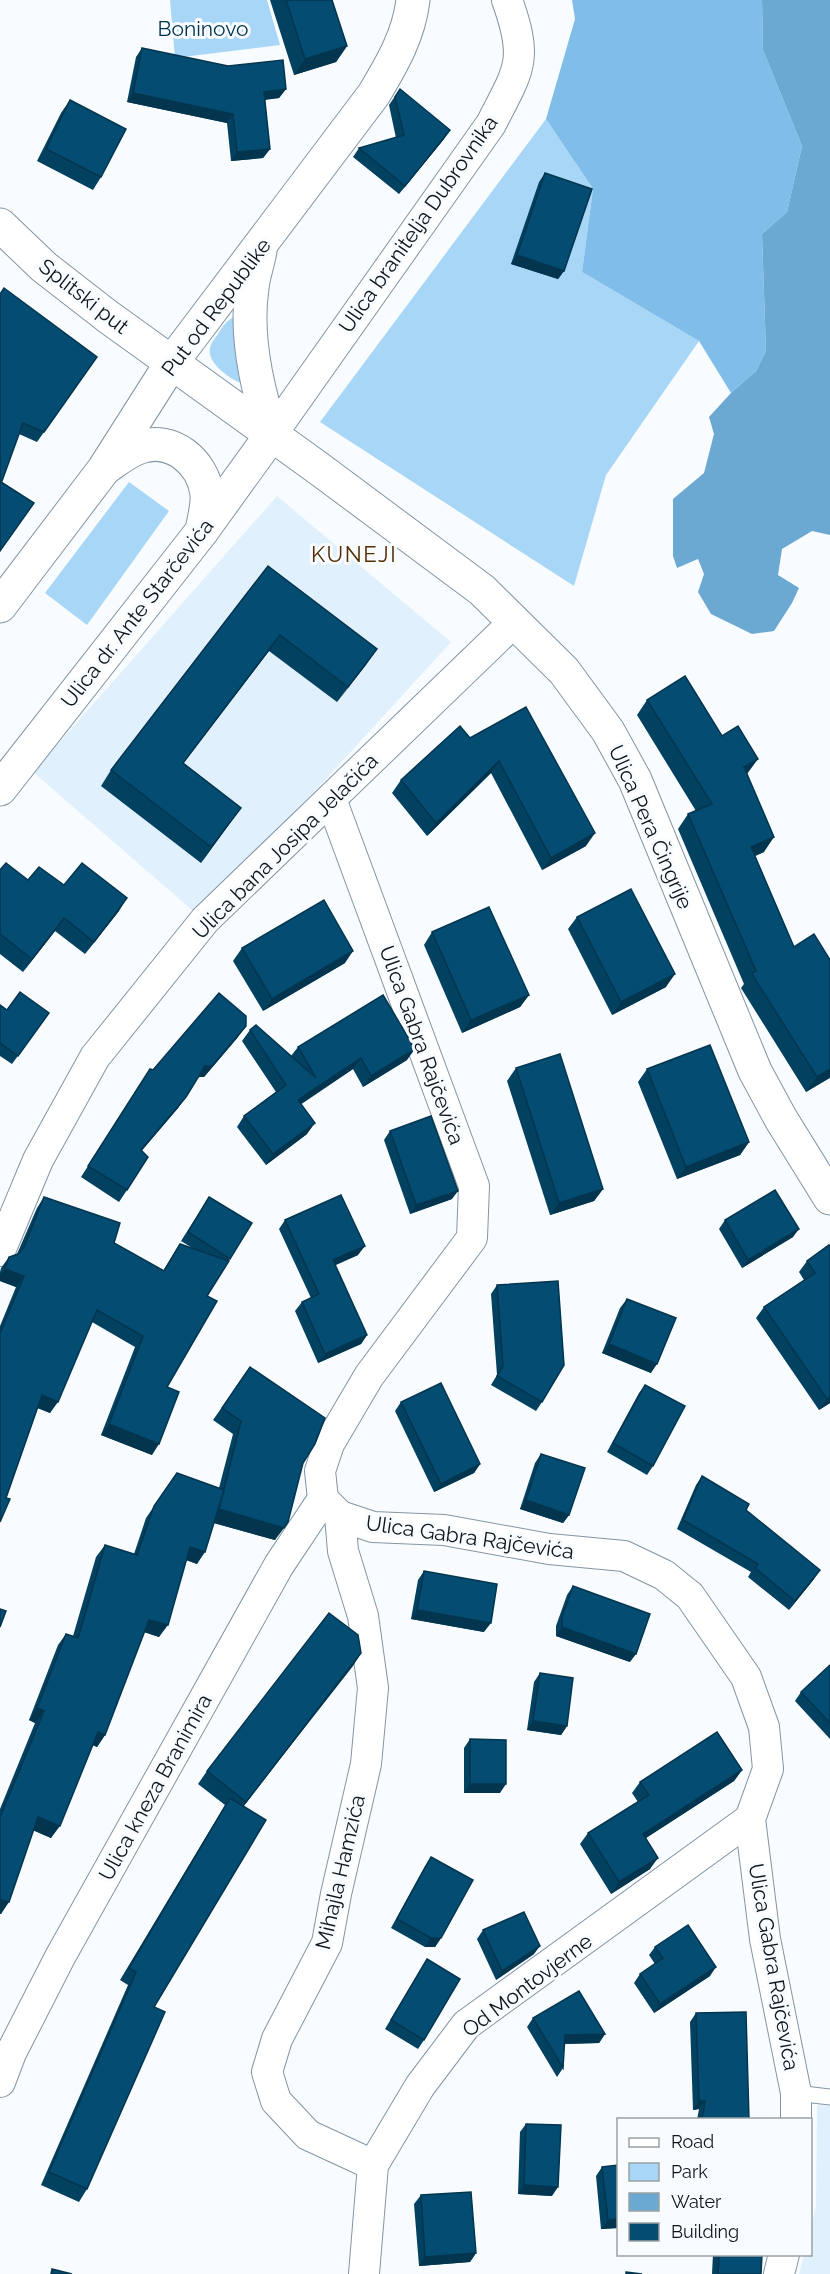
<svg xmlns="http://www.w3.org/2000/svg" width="830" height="2274" font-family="Raleway,sans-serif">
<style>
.built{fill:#e0f1fd}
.green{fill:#a8d6f7}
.forest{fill:#80bee9}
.water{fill:#6ba8d2}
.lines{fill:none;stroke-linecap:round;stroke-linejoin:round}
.service-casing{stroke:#8295a4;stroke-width:17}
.minor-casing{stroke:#8295a4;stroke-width:32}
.tertiary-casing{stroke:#8295a4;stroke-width:35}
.secondary-casing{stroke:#8295a4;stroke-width:35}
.service{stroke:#fff;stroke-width:15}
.minor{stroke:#fff;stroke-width:30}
.tertiary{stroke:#fff;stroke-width:33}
.secondary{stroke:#fff;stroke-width:33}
.wall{fill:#034161}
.shaded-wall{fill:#03354f}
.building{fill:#044c71;stroke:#03354f;stroke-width:1.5}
.labels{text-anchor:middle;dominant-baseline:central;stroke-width:6;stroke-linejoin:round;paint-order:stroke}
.park-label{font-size:21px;fill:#00324e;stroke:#f8fcff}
.street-label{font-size:21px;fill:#0d151a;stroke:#f8fcff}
.neighbourhood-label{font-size:22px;letter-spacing:1.5px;fill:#542b00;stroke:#f8fcff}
</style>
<rect width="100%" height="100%" fill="#f8fcff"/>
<g class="built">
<polygon points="277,496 451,642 200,917 33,772"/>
<polygon points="817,2105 830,2106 830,2274 799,2274 804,2255 810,2254 811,2228 816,2206"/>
</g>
<g class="green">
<polygon points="170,0 267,0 280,45 175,58"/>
<polygon points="546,119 593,189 582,272 699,341 606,475 574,586 320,422"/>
<path d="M238,316L245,384C233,382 206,363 210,348C211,342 217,336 220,331C225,323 229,318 238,316Z"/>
<polygon points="129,482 169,511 87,625 45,593"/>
</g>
<polygon class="forest" points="572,0 762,0 763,50 802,146 787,212 762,234 766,351 756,371 731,393 699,341 582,272 593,189 546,119 575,19"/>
<polygon class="water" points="762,0 830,0 830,535 812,531 782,549 778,575 799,588 792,603 774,631 752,634 711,614 698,592 704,574 698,559 677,568 673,556 673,499 704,473 714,434 709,417 731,393 756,371 766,351 762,234 787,212 802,146 763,50"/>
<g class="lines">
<g class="service-casing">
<polyline id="service" points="796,2093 830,2097"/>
</g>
<g class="minor-casing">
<g id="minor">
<path d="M272,434L491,124C519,69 529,61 507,0"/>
<polyline points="331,799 474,1186 472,1238 369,1376 329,1444 320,1471 323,1499 340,1516 373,1527 444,1530 549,1549 624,1556 664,1575 690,1596 746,1677 764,1727 768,1769 750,1819 765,1939 796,2093 796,2120"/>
<polyline points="0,1251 38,1160 95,1057 205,920 515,621"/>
<polyline points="340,1516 343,1551 363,1616 373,1688 366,1764 336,1894 327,1943 277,2039 267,2072 276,2101 308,2135 373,2165"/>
<polyline points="0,2082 11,2053 60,1957 279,1565 323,1499"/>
<polyline points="364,2274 373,2165 420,2086 466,2025 750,1819"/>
<polyline points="779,2274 784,2254"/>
</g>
</g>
<g class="tertiary-casing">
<g id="tertiary">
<path d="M260,251C258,263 253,276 252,288C245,336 257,389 272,434"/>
<path d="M172,362L374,94C392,64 409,35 413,0"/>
</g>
</g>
<g class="secondary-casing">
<g id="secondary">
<polyline points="0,225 44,267 107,316 318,468 482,590 564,671 608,731 635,780 755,1071 781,1119 830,1198"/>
<path d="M108,466C118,459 128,451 140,447C172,436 203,462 207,494C208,505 204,519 202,531"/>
<polyline points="0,606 104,469 172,362"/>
<polyline points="0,789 202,531 272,434"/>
</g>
</g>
<use href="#service" class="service"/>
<use href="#minor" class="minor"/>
<use href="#tertiary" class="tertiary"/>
<use href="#secondary" class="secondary"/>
</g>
<g class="wall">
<polygon points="270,0 332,0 347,46 336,62 294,75"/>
<polygon points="142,48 286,89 279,98 265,100 270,149 263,158 231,161 227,123 127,102 136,57"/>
<polygon points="400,89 444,139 399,194 353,157 359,148 396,138 389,105"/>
<polygon points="70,100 101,177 93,190 37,161 61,113"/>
<polygon points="545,173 564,271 558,279 511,264 539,182"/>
<polygon points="0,294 97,357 37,442 19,434 1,482 0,551"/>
<polygon points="268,566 377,649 337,702 269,651 183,763 241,808 201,863 101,786 111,770"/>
<polygon points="647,700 722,736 747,774 764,852 755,856 794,947 830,960 830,1078 806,1092 741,988 744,984 678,829 688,814 696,811 637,715"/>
<polygon points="526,707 586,846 542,870 491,773 427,836 392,793 401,780 470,738"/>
<polygon points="0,870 28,880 64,885 119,911 85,954 55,931 23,972 0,954"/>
<polygon points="577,917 666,987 612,1015 568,929"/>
<polygon points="432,932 529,995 520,1007 462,1033 424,945"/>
<polygon points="242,948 345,963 263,1011 233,961"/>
<polygon points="0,1005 7,1010 49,1013 12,1064 0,1056"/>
<polygon points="250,1030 291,1056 298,1047 407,1060 363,1087 353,1069 301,1104 307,1134 266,1165 237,1127 244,1116 276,1092 242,1041"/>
<polygon points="238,1037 204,1077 198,1077 178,1108 142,1150 127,1190 119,1202 81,1177 150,1069 153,1070"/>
<polygon points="516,1068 603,1189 594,1201 550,1215 507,1081"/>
<polygon points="647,1069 749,1142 740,1155 677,1179 638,1082"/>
<polygon points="390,1131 452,1199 410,1214 384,1140"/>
<polygon points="44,1197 114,1243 163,1271 180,1244 194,1249 181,1241 209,1197 252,1223 207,1296 167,1387 152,1455 101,1435 135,1347 92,1322 50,1413 37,1408 6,1498 0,1522 0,1326 16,1287 0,1281 0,1272 1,1268 9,1257 17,1254 37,1208"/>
<polygon points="285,1220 358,1255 335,1265 367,1335 361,1344 318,1363 295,1311 302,1302 311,1298 279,1229"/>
<polygon points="725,1220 793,1237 742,1268 719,1229"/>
<polygon points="830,1247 830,1403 819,1410 756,1318 764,1307 804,1280 799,1272 807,1261"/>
<polygon points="497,1285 542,1402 536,1411 491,1385 497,1375 491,1294"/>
<polygon points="627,1299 651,1373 602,1353 620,1308"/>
<polygon points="250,1367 303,1463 275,1540 214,1523 197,1564 186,1560 159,1637 144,1632 105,1735 97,1747 93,1745 51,1838 33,1830 1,1914 0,1914 0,1809 35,1723 29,1720 58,1645 66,1634 73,1636 96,1557 105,1545 134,1554 146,1518 177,1473 219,1488 233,1434 213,1420"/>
<polygon points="645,1385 653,1466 647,1475 607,1452 639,1393"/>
<polygon points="401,1402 480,1464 474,1473 434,1492 395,1411"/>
<polygon points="541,1454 569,1515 563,1523 520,1509 535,1463"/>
<polygon points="702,1476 746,1510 814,1579 789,1610 748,1577 751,1572 677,1529 696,1485"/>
<polygon points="424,1571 484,1632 411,1619 418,1580"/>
<polygon points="573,1586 630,1662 556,1636 556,1626 567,1595"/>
<polygon points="361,1653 244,1806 154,2007 87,2189 79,2202 41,2185 128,1985 120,1980 225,1805 198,1784 207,1771"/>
<polygon points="830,1665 830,1739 795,1701 801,1692"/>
<polygon points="540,1673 567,1726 561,1735 527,1730 534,1682"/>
<polygon points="470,1739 500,1793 464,1793 464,1748"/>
<polygon points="742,1770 734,1781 646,1838 650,1869 611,1894 580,1844 588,1833 638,1802 632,1793 640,1782"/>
<polygon points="431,1857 441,1938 435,1947 425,1947 391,1928 425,1866"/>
<polygon points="483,1930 534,1954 496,1980 477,1939"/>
<polygon points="655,1947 710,1976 654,2013 634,1983 640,1974 655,1964 649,1955"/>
<polygon points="427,1959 424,2040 418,2049 385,2029"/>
<polygon points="696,2013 749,2120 697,2120 699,2109 693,2110 690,2022"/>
<polygon points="533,2018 605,2034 599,2043 564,2044 563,2068 557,2077 527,2027"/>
<polygon points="526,2124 552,2196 518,2194 520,2132"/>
<polygon points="602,2167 618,2228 601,2229 596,2176"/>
<polygon points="421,2195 476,2253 470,2262 419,2266 414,2204"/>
<polygon points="713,2254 762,2254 761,2274 712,2274"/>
</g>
<g class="shaded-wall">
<polygon points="347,46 336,62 294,75 305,59"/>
<polygon points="286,89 279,98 258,100 264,92"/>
<polygon points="133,93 233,114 227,123 127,102"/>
<polygon points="450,130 444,139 399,194 405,186"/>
<polygon points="270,149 263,158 231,161 237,152"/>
<polygon points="517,255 564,271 558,279 511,264"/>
<polygon points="280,635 269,651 172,778 183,763"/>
<polygon points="377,649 366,665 337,702 348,687"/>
<polygon points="758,759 747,774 744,767"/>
<polygon points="499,761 491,773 427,836 436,823"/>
<polygon points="241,808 230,823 201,863 211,847"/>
<polygon points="595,833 586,846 542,870 551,858"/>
<polygon points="774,837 764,852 741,862 751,847"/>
<polygon points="127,898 119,911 85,954"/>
<polygon points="64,918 55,931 23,972 32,959"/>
<polygon points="353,951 345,963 263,1011 272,999"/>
<polygon points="675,974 666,987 612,1015 621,1002"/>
<polygon points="529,995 520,1007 462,1033 471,1020"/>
<polygon points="246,1026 238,1037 204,1077 197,1077 205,1066"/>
<polygon points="415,1049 407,1060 363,1087 371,1076"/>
<polygon points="361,1058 353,1069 291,1111 298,1100"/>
<polygon points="830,1069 830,1077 806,1092 817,1077"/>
<polygon points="186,1097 178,1108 133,1161 141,1150"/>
<polygon points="315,1123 307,1134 266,1165 273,1154"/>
<polygon points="749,1142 740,1155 677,1179 686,1167"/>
<polygon points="603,1189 594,1201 550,1215 559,1203"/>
<polygon points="458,1191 452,1199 410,1214 416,1205"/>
<polygon points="799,1229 793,1237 742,1268 748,1260"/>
<polygon points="365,1246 358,1255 327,1269 333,1260"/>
<polygon points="5,1269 24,1276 16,1287 0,1281 0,1276"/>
<polygon points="367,1335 361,1344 318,1363 325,1354"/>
<polygon points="609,1344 657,1364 651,1373 602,1353"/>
<polygon points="42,1395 58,1402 50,1413 34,1406"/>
<polygon points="830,1397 830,1403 819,1410 827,1399"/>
<polygon points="109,1424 159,1444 152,1455 101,1435"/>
<polygon points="480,1464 474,1473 434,1492 441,1484"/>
<polygon points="526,1500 569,1515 563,1523 520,1509"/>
<polygon points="219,1509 284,1528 275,1540 210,1522"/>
<polygon points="190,1547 205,1552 197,1564 181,1558"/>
<polygon points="820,1570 814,1579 789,1610 795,1601"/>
<polygon points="417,1610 491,1623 484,1632 411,1619"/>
<polygon points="149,1620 168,1625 159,1637 141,1631"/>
<polygon points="562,1627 636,1654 630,1662 556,1636"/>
<polygon points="361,1653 353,1666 237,1814 246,1802"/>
<polygon points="37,1708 44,1711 35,1723 29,1720"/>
<polygon points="533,1721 567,1726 561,1735 527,1730"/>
<polygon points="98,1732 105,1735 97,1747 90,1744"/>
<polygon points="742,1770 734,1781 635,1845 643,1834"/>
<polygon points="470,1784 506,1784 500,1793 464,1793"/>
<polygon points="38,1817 60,1826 51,1838 30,1829"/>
<polygon points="658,1858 650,1869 611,1894 619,1882"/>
<polygon points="1,1900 9,1902 1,1914 0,1914 0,1902"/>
<polygon points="431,1938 441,1938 435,1947 425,1947"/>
<polygon points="540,1946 534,1954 496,1980 502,1971"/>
<polygon points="716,1967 710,1976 654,2013 660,2004"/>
<polygon points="605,2034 599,2043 558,2044 565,2035"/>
<polygon points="699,2101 705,2101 699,2109 693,2110"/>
<polygon points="524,2185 558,2187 552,2196 518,2194"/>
<polygon points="618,2219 618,2228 601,2229 608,2220"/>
<polygon points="476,2253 470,2262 419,2266 425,2257"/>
</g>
<g class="building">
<polygon points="286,0 332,0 347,46 305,59"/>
<polygon points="142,48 228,66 283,60 286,89 264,92 270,149 237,152 233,114 133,93"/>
<polygon points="400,89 450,130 405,186 359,148 404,135 395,97"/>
<polygon points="70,100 126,129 101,177 46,149"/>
<polygon points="545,173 592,189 564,271 517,255"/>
<polygon points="4,288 97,357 44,432 23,423 2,481 0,481 0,294"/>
<polygon points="1,482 34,503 0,551 0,483"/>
<polygon points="268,566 377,649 348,687 280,635 183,763 241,808 211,847 111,770"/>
<polygon points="685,676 722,736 738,726 758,759 744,767 774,837 751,847 794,947 814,934 830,960 830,1069 817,1077 753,976 752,973 756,971 688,814 712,804 647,700"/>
<polygon points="526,707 595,833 551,858 499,761 436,823 401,780 460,726 470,738"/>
<polygon points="6,863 28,880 39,867 64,885 82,863 127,898 94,942 64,918 32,959 0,934 0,870"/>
<polygon points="631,889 675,974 621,1002 577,917"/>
<polygon points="324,900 353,951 272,999 242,948"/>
<polygon points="489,907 529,995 471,1020 432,932"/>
<polygon points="20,992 49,1013 18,1056 0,1043 0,1005 7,1010"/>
<polygon points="219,993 246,1016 246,1026 212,1066 205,1066 186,1097 141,1150 148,1157 127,1190 88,1166 150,1069 153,1070"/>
<polygon points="383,995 415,1049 371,1076 361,1058 298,1100 315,1123 273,1154 244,1116 286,1085 250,1030 256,1025 316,1078 298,1047"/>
<polygon points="710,1045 749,1142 686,1167 647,1069"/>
<polygon points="560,1054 603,1189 559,1203 516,1068"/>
<polygon points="431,1116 458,1191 416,1205 390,1131"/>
<polygon points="775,1190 799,1229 748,1260 725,1220"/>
<polygon points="341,1195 365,1246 333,1260 367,1335 325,1354 302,1302 319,1294 285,1220"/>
<polygon points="44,1197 120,1223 114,1243 164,1271 180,1244 229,1261 207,1296 217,1301 167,1387 179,1392 159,1444 109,1424 143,1336 97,1310 58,1402 42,1395 6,1498 10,1499 0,1522 0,1333 24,1276 5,1269 9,1257 18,1254 24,1247"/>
<polygon points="209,1197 252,1223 230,1259 188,1232"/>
<polygon points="829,1245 830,1247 830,1397 827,1399 764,1307 815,1273 807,1261"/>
<polygon points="558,1281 564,1365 542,1402 497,1376 503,1366 497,1285"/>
<polygon points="627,1299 676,1318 657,1364 609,1344"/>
<polygon points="250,1367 325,1418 315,1444 303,1463 288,1522 284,1528 219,1509 241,1421 222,1408"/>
<polygon points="441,1383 480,1464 441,1484 401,1402"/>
<polygon points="645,1385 685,1406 653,1466 613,1443"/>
<polygon points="541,1454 585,1468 569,1515 526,1500"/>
<polygon points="177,1473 224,1490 205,1552 190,1547 168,1625 149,1620 105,1735 98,1732 60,1826 38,1817 9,1902 1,1900 0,1903 0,1817 44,1711 37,1708 66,1634 78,1638 105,1545 137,1555 154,1506"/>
<polygon points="702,1476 749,1504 746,1510 820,1570 795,1601 755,1568 758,1564 683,1520"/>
<polygon points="424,1571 497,1584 491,1623 417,1610"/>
<polygon points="573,1586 650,1614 636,1654 562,1627 562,1617"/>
<polygon points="0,1609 6,1611 0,1627"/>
<polygon points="329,1613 358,1635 361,1653 246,1802 207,1771"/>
<polygon points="830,1665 830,1723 801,1692"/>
<polygon points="540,1673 573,1678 567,1726 533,1721"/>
<polygon points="717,1732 742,1770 643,1834 658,1858 619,1882 588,1833 649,1795 640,1782"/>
<polygon points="470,1739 506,1740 506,1784 470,1784"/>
<polygon points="230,1798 266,1820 154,2007 165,2012 87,2189 49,2172 136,1972 129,1968"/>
<polygon points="431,1857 473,1880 441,1938 431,1938 397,1919"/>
<polygon points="524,1912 540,1946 502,1971 483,1930"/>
<polygon points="688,1925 716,1967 660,2004 640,1974 663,1958 655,1947"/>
<polygon points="427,1959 460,1979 424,2040 391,2020"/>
<polygon points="579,1991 605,2034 565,2035 563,2068 533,2018"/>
<polygon points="746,2012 749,2120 702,2120 705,2101 699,2101 696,2013"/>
<polygon points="526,2124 561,2125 558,2187 524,2185"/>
<polygon points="618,2165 618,2219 608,2220 602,2167"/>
<polygon points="471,2192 476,2253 425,2257 421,2195"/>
<polygon points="719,2254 762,2254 761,2274 718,2274"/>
<polygon points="52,2269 72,2274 51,2274"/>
<polygon points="626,2272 642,2274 626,2274"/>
</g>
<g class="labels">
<g class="park-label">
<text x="203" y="28">Boninovo</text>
</g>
<g class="street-label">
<text transform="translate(418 224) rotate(-55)">Ulica branitelja Dubrovnika</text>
<text transform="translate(84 296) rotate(38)">Splitski put</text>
<text transform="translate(216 307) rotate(-53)">Put od Republike</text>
<text transform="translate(137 613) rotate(-52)">Ulica dr. Ante Starčevića</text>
<text transform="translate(651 827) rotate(66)">Ulica Pera Čingrije</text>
<text transform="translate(285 846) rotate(-45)">Ulica bana Josipa Jelačića</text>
<text transform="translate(422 1045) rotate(70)">Ulica Gabra Rajčevića</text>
<text transform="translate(470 1537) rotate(8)">Ulica Gabra Rajčevića</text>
<text transform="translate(155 1787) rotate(-61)">Ulica kneza Branimira</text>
<text transform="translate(340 1872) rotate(-77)">Mihajla Hamzića</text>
<text transform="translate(774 1967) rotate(80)">Ulica Gabra Rajčevića</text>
<text transform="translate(527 1985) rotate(-37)">Od Montovjerne</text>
</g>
<g class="neighbourhood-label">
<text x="354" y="554">KUNEJI</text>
</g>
</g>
<rect x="617" y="2118" width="195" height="138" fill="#f8fcff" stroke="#9aa0a3" stroke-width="1.5"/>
<rect x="629" y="2138" width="30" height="9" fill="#ffffff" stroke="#9aa0a3" stroke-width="1.5"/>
<text x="671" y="2148" font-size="18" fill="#0d151a">Road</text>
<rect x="629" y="2163" width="30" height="18" fill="#a8d6f7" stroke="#9aa0a3" stroke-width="1.5"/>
<text x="671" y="2178" font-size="18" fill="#0d151a">Park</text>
<rect x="629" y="2193" width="30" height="18" fill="#6ba8d2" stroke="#9aa0a3" stroke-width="1.5"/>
<text x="671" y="2208" font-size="18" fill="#0d151a">Water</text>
<rect x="629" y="2223" width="30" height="18" fill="#044c71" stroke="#9aa0a3" stroke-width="1.5"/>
<text x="671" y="2238" font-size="18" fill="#0d151a">Building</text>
</svg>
